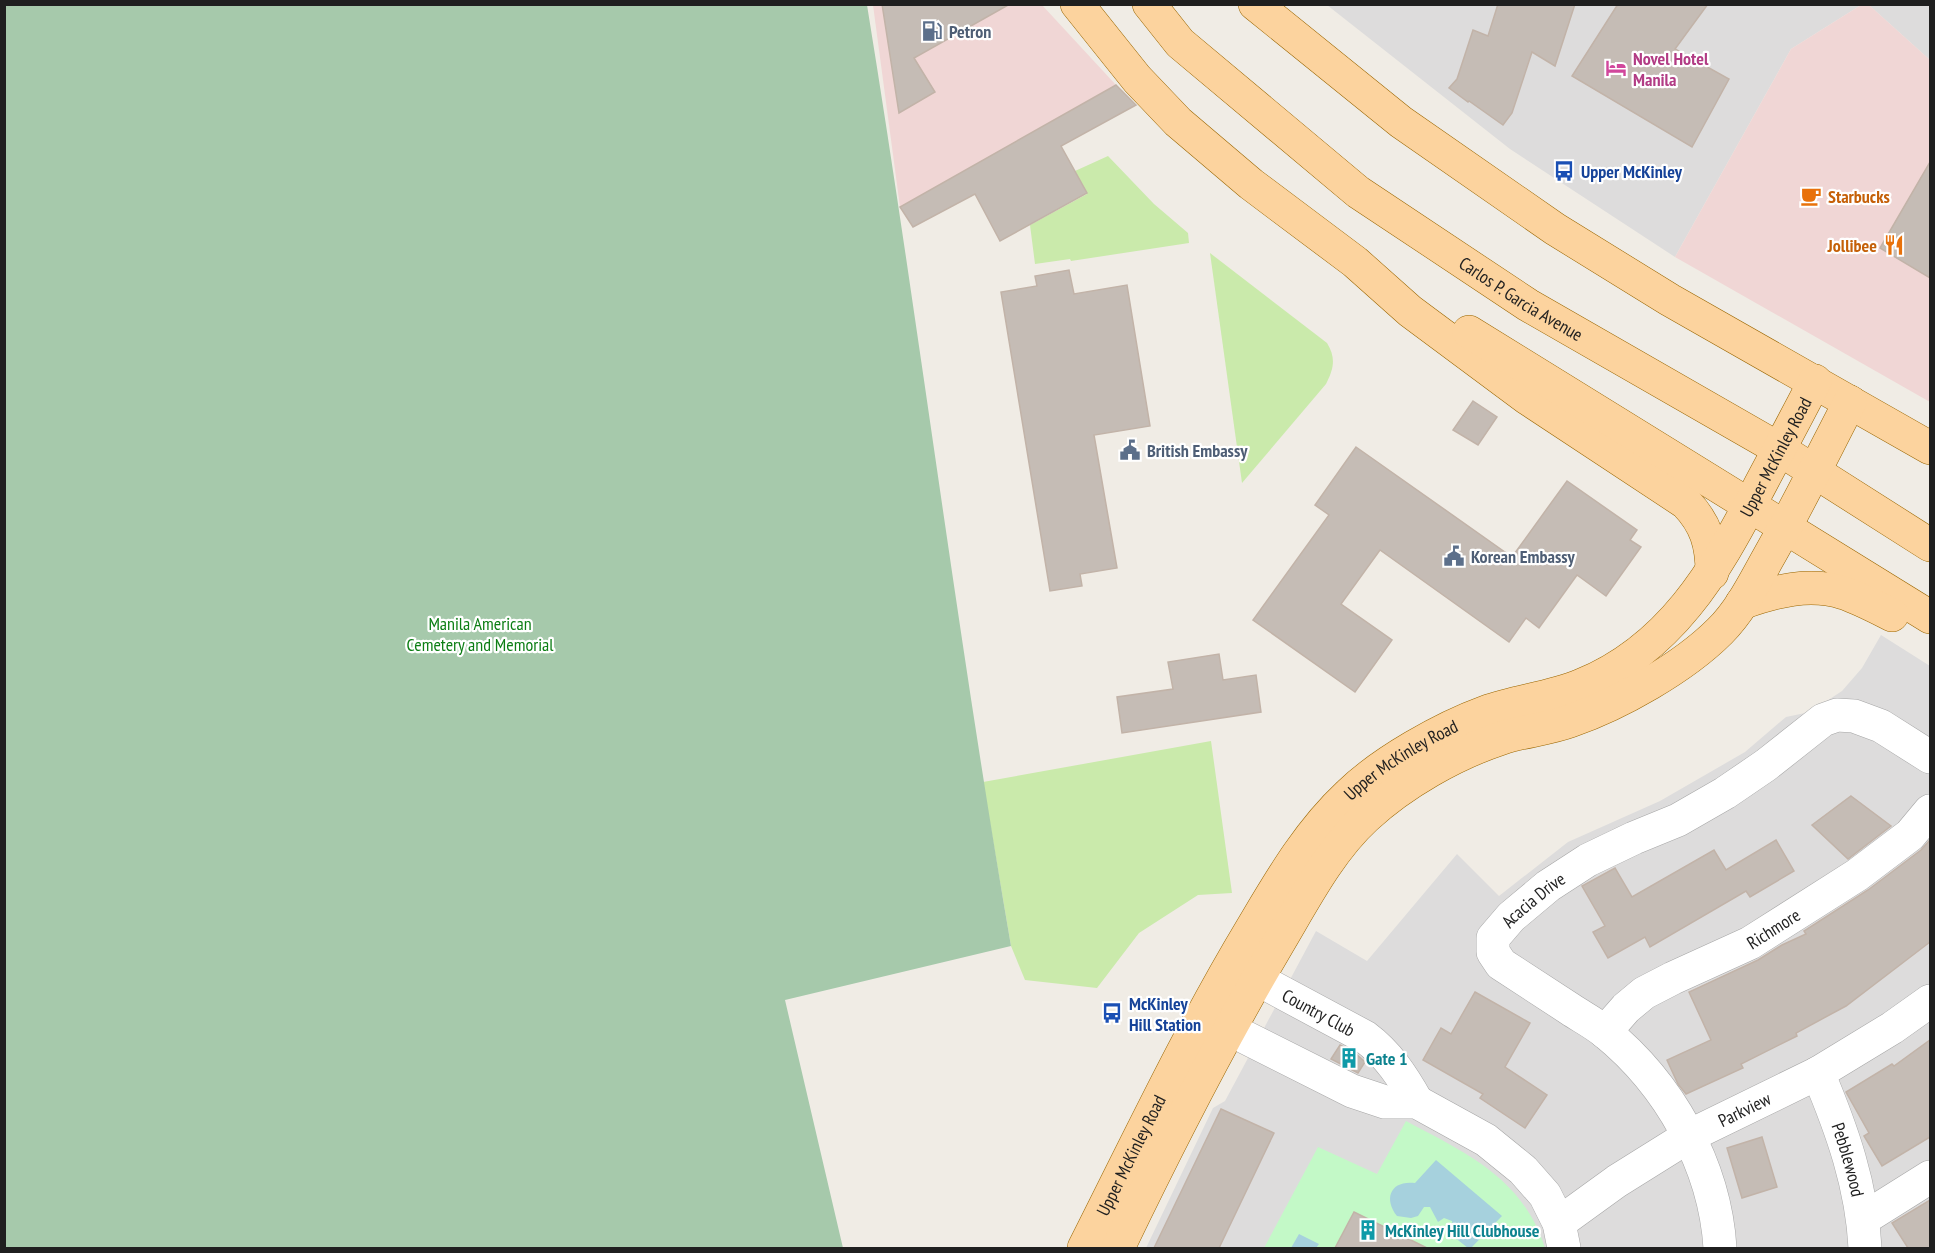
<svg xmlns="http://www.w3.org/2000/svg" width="1935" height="1253" font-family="'PT Sans Narrow',sans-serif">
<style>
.residential{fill:#dddcdc}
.commercial{fill:#f0d6d5}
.grass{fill:#caeaab}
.cemetery{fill:#a6c9ab}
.park{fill:#c3f9c7}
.water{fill:#a6d1dd}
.building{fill:#c5bcb5;stroke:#c2b3a8;stroke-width:1.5}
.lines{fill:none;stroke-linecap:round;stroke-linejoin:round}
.minor-casing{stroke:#a6a6a6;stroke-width:34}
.major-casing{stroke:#9a6600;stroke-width:34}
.minor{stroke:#fff;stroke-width:33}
.major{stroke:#fcd39e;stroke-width:33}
.labels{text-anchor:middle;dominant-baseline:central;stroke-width:4.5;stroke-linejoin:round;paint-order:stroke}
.service-label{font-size:18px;font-weight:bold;fill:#4e5e75;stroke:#fff;text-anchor:start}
.hotel-label{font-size:18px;font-weight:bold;fill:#b23c85;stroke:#fff;text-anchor:start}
.transit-label{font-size:18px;font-weight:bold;fill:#164399;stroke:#fff;text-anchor:start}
.food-label{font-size:18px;font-weight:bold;fill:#c56008;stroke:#fff;text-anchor:start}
.street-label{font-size:18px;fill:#1f1f1f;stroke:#fff}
.park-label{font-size:18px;fill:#0c7e14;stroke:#fff}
.culture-label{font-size:18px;font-weight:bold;fill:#0d838f;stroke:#fff;text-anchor:start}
</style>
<rect width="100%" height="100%" fill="#f0ece5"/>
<g class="residential">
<polygon points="1327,5 1861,5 1791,49 1675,257 1510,149"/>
<polygon points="1869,5 1930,5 1930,60"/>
<polygon points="1881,635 1930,666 1930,1248 1146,1248 1213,1108 1225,1101 1316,931 1367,961 1457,854 1499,896 1568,842 1660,801 1745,752 1786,717 1810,712 1842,691 1862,668"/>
</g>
<g class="commercial">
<polygon points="873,5 1042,5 1116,85 900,207"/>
<polygon points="1861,5 1869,5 1930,60 1930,402 1675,257 1791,49"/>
</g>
<g class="grass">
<polygon points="1108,156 1154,204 1188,233 1189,243 1071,261 1070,259 1035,264 1030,225 1087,194 1075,171"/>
<path d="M1210,253L1327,343C1336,358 1334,368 1326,384L1242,483Z"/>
<polygon points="1211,741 1232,893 1198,895 1139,933 1097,988 1025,980 1011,946 983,782"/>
</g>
<path class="cemetery" d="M5,4L867,5C918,318 957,633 1011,946L785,1000L843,1248H5Z"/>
<path class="park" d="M1406,1121C1466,1153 1523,1178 1545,1248H1264L1318,1147L1377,1174Z"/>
<g class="water">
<path d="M1436,1160L1502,1216L1471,1248H1468L1449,1233L1453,1228L1452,1221L1444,1218L1438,1222L1430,1207H1424L1418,1216L1411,1218L1397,1216C1383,1198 1391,1180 1415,1183Z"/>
<polygon points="1299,1234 1319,1244 1316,1248 1291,1248"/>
</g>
<g class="building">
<polygon points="882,4 1010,4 914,58 935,92 899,113"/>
<polygon points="1498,4 1575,4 1555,66 1532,52 1512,113 1503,125 1469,101 1468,102 1449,88 1457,79 1473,30 1488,36"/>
<polygon points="1618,4 1708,4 1675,49 1729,79 1692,147 1572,76"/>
<polygon points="1116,85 1136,105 1061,146 1087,193 1000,241 975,194 913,227 900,207"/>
<polygon points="1930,162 1930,278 1880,248"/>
<polygon points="1069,270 1074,294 1127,285 1150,426 1094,435 1117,568 1080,574 1082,586 1050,591 1001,292 1037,286 1035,276"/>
<polygon points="1473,401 1497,417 1478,445 1453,430"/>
<polygon points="1356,447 1512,557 1567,481 1637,530 1630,540 1641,547 1606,596 1577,575 1539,628 1526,618 1509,642 1380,550 1341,604 1392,640 1355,692 1253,620 1329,515 1315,505"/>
<polygon points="1219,654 1223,680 1256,675 1261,712 1122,733 1117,697 1173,689 1168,662"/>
<polygon points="1851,796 1891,826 1848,859 1812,825"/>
<polygon points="1776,840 1794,871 1750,897 1746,891 1650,947 1645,937 1608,958 1593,932 1605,926 1582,886 1615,868 1632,897 1714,850 1726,870"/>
<polygon points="1930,840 1930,942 1846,1006 1796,1033 1797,1036 1741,1064 1743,1068 1686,1094 1678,1084 1667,1060 1711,1040 1689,992 1758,960 1782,945 1806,934 1804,931 1868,890 1921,850"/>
<polygon points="1475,992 1530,1023 1505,1067 1547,1095 1525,1128 1480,1098 1483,1094 1423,1060 1441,1028 1451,1034"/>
<polygon points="1930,1040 1930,1137 1882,1166 1864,1136 1869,1133 1846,1092 1892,1064 1894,1066"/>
<polygon points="1340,1045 1355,1053 1365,1062 1358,1073 1331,1059"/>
<polygon points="1221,1109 1274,1133 1219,1248 1154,1248"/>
<polygon points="1762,1137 1777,1187 1742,1198 1727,1148"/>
<polygon points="1930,1200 1930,1248 1908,1248 1892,1223"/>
<polygon points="1354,1212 1427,1248 1335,1248"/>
</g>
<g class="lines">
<g class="minor-casing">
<g id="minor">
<path id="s1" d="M1233,963L1257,979L1365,1037C1388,1054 1403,1077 1417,1102"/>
<polyline points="1205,1017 1352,1091 1385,1102 1417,1102 1486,1140 1523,1170 1545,1195 1559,1223 1564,1248"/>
<path id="s2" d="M1605,1032L1626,1008L1644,993L1673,978L1750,943L1857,875L1910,835L1930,811"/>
<path id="s3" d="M1818,1073C1842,1130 1862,1186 1865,1248"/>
<polyline points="1863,1219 1930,1177"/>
<path id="s4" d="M1559,1223L1617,1181L1689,1136L1818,1073L1892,1028L1930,1001"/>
<path id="s5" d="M1720,1248C1715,1165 1669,1084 1605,1032C1594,1023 1582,1017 1570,1009C1547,994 1524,979 1501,964L1493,952V938L1511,917L1548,886L1588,860L1634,838L1678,820L1725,793L1766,765L1823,720L1837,715L1854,716L1881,726L1930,757"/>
</g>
</g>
<g class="major-casing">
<g id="major">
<path d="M1077,4L1137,79L1178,122L1251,184L1355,262L1410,311L1527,398L1686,503C1706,524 1712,544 1712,573"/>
<path id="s6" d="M1149,4L1180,43L1358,192L1528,305L1779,449L1930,545"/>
<polyline points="1255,4 1401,122 1555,229 1670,300 1930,448"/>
<polyline points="1469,332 1930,617"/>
<path d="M1742,603C1775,591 1810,582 1844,593C1861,599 1876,607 1892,615"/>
<path id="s7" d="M1084,1248C1138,1141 1190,1031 1252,928C1280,881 1308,832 1349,794C1382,762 1442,728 1486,712C1517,701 1551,698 1582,685C1670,649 1715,572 1757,491C1776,455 1796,418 1815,381"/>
<path d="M1118,1248C1168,1144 1220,1042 1279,942C1304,900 1329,851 1366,817C1403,783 1454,754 1502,738C1524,731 1548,729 1570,721C1619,704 1683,668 1720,631C1741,610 1754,583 1768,558C1797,507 1823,454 1850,402"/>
</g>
</g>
<use href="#minor" class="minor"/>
<use href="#major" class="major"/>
</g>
<defs>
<g id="fuel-bare" transform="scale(1.62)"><path d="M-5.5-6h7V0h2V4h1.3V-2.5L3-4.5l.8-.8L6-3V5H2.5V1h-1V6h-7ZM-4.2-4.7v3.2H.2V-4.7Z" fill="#5c6f8a" stroke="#fff" stroke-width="2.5" paint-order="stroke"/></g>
<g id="hotel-bare" transform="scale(1.62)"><path d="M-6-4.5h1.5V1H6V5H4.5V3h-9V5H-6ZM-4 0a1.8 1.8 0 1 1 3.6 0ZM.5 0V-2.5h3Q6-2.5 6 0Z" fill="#d1479c" stroke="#fff" stroke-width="2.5" paint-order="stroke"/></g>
<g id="bus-bare" transform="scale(1.62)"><path d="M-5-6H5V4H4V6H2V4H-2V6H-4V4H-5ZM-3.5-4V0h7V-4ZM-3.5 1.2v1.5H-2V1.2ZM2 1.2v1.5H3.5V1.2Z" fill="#1a4fb4" stroke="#fff" stroke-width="2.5" paint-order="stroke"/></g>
<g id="cafe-bare" transform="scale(1.62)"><path d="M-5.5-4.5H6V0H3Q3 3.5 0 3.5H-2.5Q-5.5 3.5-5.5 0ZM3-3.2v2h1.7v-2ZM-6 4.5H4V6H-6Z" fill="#e8710a" stroke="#fff" stroke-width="2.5" paint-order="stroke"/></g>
<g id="restaurant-bare" transform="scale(1.62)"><path d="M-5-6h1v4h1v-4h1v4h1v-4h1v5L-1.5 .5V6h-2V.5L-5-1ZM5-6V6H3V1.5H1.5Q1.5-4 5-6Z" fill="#e8710a" stroke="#fff" stroke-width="2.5" paint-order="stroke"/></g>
<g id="civic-bare" transform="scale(1.62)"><path d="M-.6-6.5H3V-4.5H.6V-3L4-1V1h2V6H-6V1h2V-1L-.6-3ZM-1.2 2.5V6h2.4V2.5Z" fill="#5c6f8a" stroke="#fff" stroke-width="2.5" paint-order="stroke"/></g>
<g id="building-bare" transform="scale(1.62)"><path d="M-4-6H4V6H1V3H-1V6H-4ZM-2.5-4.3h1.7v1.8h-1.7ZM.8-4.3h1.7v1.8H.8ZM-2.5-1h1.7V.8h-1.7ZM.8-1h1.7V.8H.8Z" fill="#0f9aa8" stroke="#fff" stroke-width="2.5" paint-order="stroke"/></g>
</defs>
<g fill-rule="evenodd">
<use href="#fuel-bare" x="932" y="31"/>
<use href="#hotel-bare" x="1616" y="68"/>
<use href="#bus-bare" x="1564" y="171"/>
<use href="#cafe-bare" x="1811" y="196"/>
<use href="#restaurant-bare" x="1894" y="245"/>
<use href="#civic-bare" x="1130" y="450"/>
<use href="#civic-bare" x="1454" y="556"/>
<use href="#bus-bare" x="1112" y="1013"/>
<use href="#building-bare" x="1349" y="1058"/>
<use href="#building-bare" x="1368" y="1230"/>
</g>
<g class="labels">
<g class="service-label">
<text x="949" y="31">Petron</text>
<text x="1147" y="450">British Embassy</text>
<text x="1471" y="556">Korean Embassy</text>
</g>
<g class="hotel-label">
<text x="1633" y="58">Novel Hotel<tspan x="1633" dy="21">Manila</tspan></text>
</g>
<g class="transit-label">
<text x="1581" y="171">Upper McKinley</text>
<text x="1129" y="1003">McKinley<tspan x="1129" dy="21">Hill Station</tspan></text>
</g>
<g class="food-label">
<text x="1828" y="196">Starbucks</text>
<text x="1877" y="245" text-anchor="end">Jollibee</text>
</g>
<g class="street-label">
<text stroke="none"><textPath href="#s6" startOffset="477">Carlos P. Garcia Avenue</textPath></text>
<text stroke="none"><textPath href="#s7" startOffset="1094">Upper McKinley Road</textPath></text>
<text stroke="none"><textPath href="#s7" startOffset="590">Upper McKinley Road</textPath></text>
<text stroke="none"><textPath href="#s5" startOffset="460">Acacia Drive</textPath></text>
<text stroke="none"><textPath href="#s2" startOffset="200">Richmore</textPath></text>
<text stroke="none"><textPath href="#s1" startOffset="99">Country Club</textPath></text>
<text stroke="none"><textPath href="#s4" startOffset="218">Parkview</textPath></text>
<text stroke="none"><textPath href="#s7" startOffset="104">Upper McKinley Road</textPath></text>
<text stroke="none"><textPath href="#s3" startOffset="92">Pebblewood</textPath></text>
</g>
<g class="park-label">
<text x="480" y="623">Manila American<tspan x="480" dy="21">Cemetery and Memorial</tspan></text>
</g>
<g class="culture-label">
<text x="1366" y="1058">Gate 1</text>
<text x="1385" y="1230">McKinley Hill Clubhouse</text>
</g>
</g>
<rect width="1935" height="1253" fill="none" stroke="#1f1f1f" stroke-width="12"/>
</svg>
